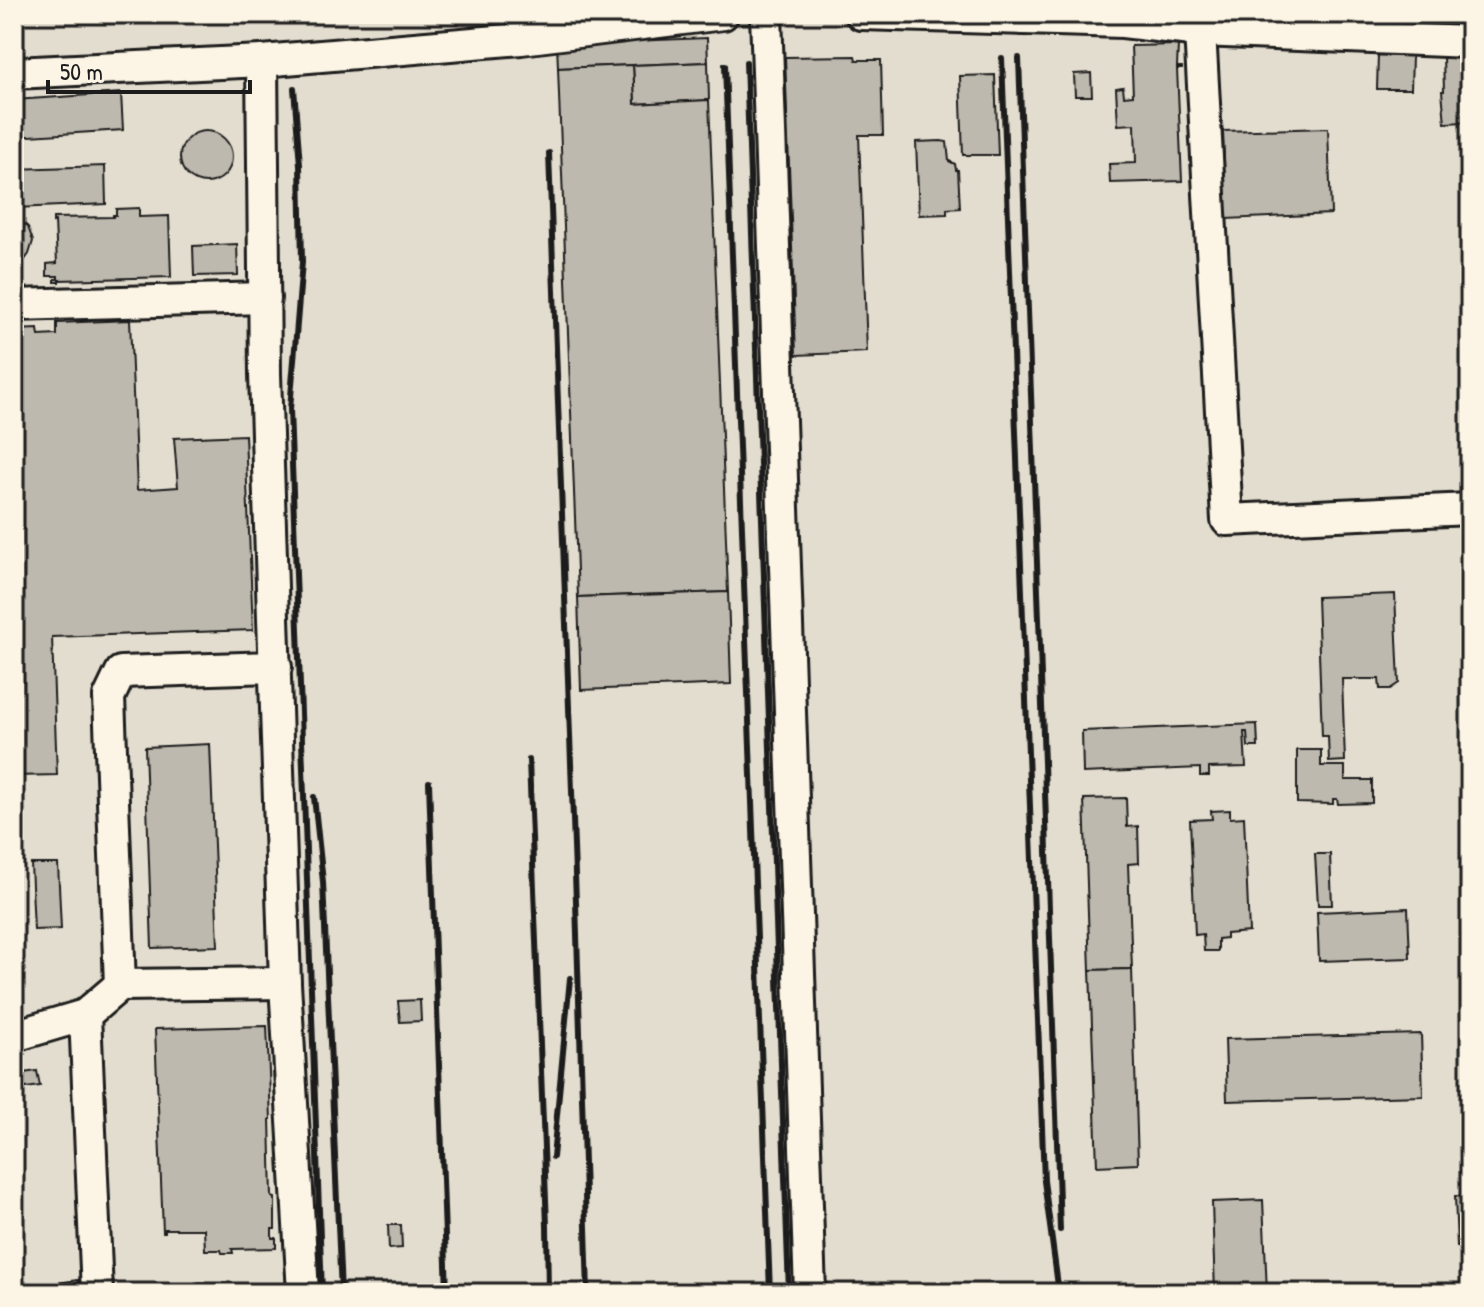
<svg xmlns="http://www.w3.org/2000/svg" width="1484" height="1307" font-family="'Patrick Hand',sans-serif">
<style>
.built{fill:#e3ddcf}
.building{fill:#beb9ae;stroke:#1c1c1c;stroke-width:2}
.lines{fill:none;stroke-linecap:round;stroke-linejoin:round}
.minor-casing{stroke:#1c1c1c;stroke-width:36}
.minor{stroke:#fcf5e5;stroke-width:30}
.rail{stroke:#1c1c1c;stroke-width:6}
</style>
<rect width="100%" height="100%" fill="#f3ecdd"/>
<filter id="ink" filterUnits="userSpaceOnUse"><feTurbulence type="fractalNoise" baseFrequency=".0125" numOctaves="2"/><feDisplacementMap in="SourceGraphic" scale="16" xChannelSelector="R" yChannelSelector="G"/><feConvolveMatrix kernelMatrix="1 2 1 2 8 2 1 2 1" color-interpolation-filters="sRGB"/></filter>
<g filter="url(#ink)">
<rect class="built" x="14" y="14" width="1456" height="1279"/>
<g class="building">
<polygon points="707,38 708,62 558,68 557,44"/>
<polygon points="1178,45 1177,67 1182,67 1182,69 1177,69 1182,181 1110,183 1109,164 1136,163 1135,124 1118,125 1116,88 1123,87 1124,96 1133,95 1131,46"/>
<polygon points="1378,55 1412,56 1411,89 1377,89"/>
<polygon points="855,56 856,60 881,60 883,135 859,135 867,352 796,355 785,57"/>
<polygon points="1443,56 1455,56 1463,61 1465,122 1445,123 1442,91 1444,91"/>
<polygon points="708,62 709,100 635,104 633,65"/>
<polygon points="633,65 635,104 709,100 728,592 578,597 558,68"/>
<polygon points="1091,73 1092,96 1075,96 1074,74"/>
<polygon points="995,75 998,155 963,155 960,76"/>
<polygon points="121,93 123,130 14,137 14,100"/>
<polygon points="1328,128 1331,214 1226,219 1223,131"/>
<circle cx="206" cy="157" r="26"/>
<polygon points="941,141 947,142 949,161 955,164 956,170 958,170 960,208 947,209 947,214 919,215 916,142"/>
<polygon points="105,166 106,204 15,208 14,169"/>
<polygon points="139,208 139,217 169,216 171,277 59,280 59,282 55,282 55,279 58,279 58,276 47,276 47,264 57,263 55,221 53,222 53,218 113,217 113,215 116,215 116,209"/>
<polygon points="14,219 22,222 28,227 33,241 29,254 24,261 14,265"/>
<polygon points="237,244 238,275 194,276 193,246"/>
<polygon points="130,320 137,490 178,487 174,438 245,435 253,630 52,637 57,775 14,776 14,330 38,329 39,336 57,335 57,323"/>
<polygon points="728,592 731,684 581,690 578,597"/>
<polygon points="1395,594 1399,683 1390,689 1380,689 1379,679 1342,679 1345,761 1329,762 1328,736 1322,736 1317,597"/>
<polygon points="1257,724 1258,747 1248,747 1247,732 1244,732 1246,767 1209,768 1209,776 1200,776 1200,768 1083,773 1082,731"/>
<polygon points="210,744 218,946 152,948 145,747"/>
<polygon points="1297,750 1321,750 1321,766 1345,766 1345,780 1372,780 1372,803 1338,804 1337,799 1333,799 1333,804 1297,803"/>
<polygon points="1126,798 1127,827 1138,826 1139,863 1128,864 1132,969 1090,970 1084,799"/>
<polygon points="1230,810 1230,818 1244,817 1249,932 1226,934 1226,938 1218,939 1218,951 1204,951 1203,934 1195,935 1190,820 1212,819 1211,811"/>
<polygon points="1315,854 1330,854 1332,905 1318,905"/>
<polygon points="31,864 58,864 61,929 34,930"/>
<polygon points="1408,908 1410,958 1319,961 1317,912"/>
<polygon points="1132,969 1138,1164 1097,1166 1090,970"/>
<polygon points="420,1000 421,1021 400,1022 398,1001"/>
<polygon points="267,1026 271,1119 270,1119 272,1197 275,1198 275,1229 272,1229 272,1238 276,1238 276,1248 232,1249 233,1253 222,1253 221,1250 205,1250 204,1229 165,1229 165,1232 163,1232 155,1029"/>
<polygon points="1421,1034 1423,1096 1227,1101 1225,1039"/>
<polygon points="37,1071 40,1086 19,1089 17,1074"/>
<polygon points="1455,1196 1470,1196 1470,1247 1457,1247"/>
<polygon points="1263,1200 1267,1293 1215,1293 1212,1202"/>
<polygon points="388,1225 401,1225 402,1248 389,1249"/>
<polygon points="78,1280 80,1293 33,1293 32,1287"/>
</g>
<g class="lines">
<g class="minor-casing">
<g id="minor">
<polyline points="766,14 810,1293"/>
<polyline points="861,14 1123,22 1200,31 1470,42"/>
<polyline points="1200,31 1227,520 1470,509"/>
<polyline points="262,61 265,374 285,983 303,1293"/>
<polyline points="14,73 262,61 521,39 723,14"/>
<polyline points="14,305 265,298"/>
<polyline points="120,985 109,697 121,672 276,667"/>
<polyline points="85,1015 97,1293"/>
<polyline points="14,1036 85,1015 120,985 285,983"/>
</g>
</g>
<use href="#minor" class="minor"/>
<g class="rail">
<polyline points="1002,58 1044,1181 1059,1293"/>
<path d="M1019,58C1032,449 1048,839 1060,1230"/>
<polyline points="746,62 789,1293"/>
<polyline points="725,65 770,1293"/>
<polyline points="294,88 300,165 302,262 290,409 322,1293"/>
<polyline points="549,153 576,902 588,1293"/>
<polyline points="529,760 547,1226 548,1293"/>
<polyline points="429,782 447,1293"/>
<polyline points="314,797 323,882 341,1293"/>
<polyline points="553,1157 570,978"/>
</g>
</g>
</g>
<rect width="1484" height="1307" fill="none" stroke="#fcf5e5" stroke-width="48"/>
<rect x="24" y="24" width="1436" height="1259" fill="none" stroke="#1c1c1c" stroke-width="3" filter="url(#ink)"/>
<path d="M48 80v12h202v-12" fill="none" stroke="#1c1c1c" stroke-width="4"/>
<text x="60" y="80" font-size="24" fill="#1c1c1c" stroke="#fcf5e5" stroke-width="6" paint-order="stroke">50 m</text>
</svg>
